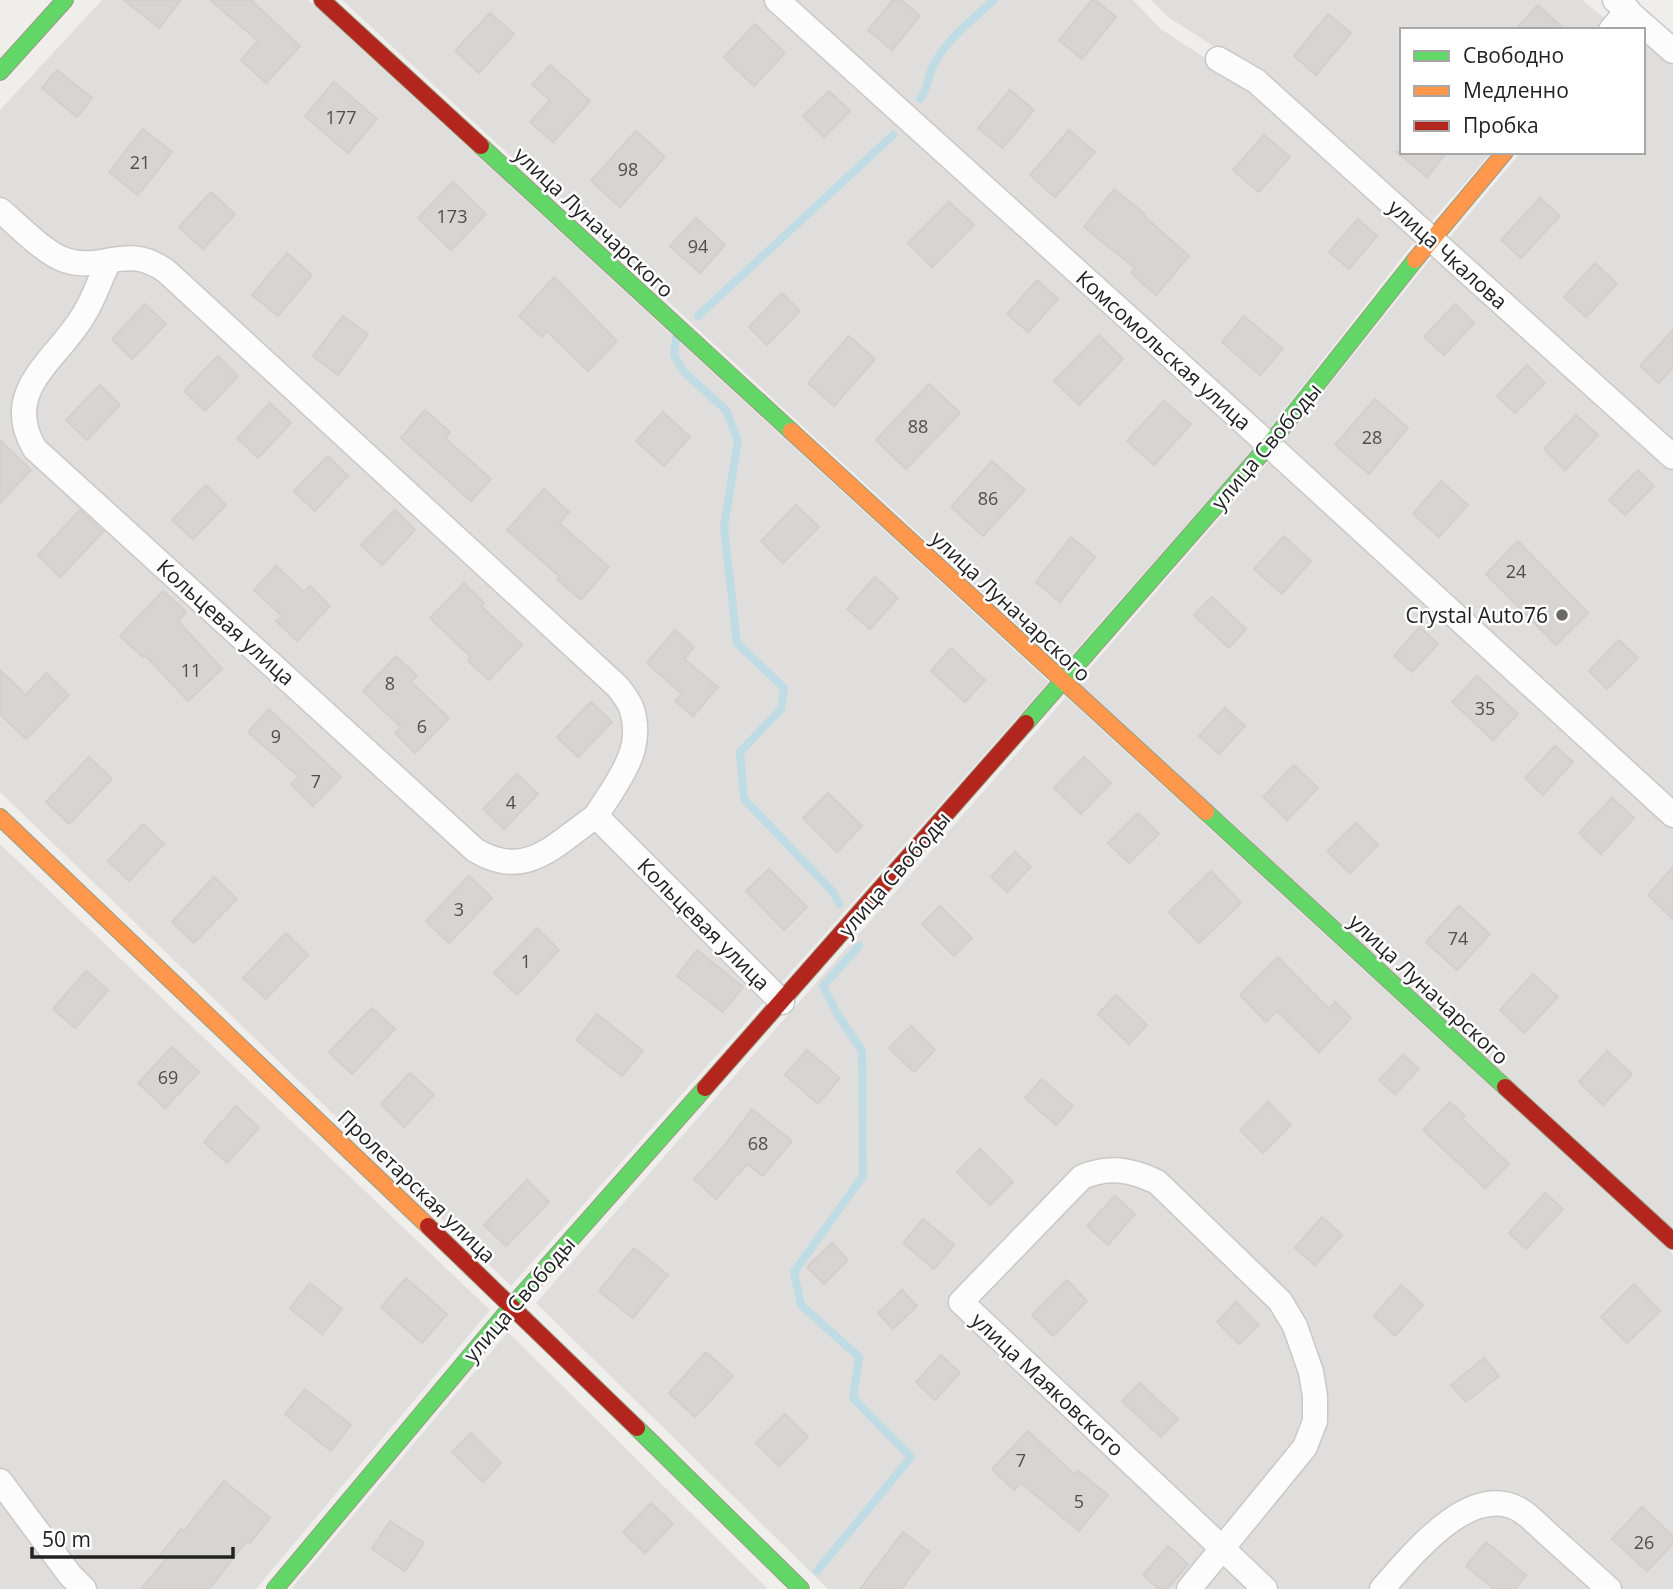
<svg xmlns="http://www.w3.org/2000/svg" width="1673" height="1589" font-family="'Open Sans',sans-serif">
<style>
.residential{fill:#dfdedc}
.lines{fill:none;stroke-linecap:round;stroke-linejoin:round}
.stream{stroke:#bfdbe3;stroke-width:8}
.building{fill:#d7d4d2;stroke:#d3d0cc;stroke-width:2}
.street-casing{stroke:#c9c8c7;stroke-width:27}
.fast-casing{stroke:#999a82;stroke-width:18}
.slow-casing{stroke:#999a82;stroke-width:18}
.jam-casing{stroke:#999a82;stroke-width:18}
.street{stroke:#fdfcfc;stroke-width:24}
.fast{stroke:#63d668;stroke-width:16}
.slow{stroke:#ff974d;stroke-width:16}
.jam{stroke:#b3261e;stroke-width:16}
.poi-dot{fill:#6a6968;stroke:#fff;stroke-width:2.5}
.labels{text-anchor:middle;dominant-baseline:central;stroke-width:5;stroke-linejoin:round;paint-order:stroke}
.number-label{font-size:18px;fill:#4f4e4e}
.street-label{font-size:21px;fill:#222;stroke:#fff}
.poi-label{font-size:21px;fill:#222;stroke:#fff;text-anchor:end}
</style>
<rect width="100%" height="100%" fill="#f0eeeb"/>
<g class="residential">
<polygon points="102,0 308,0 1049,682 511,1286 0,792 0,110"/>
<polygon points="342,0 765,0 1258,444 1062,666"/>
<polygon points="790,0 1133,0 1161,29 1252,89 1417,238 1267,432"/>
<polygon points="1151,0 1582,0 1607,20 1599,30 1402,30 1402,152 1492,152 1429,224 1221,51 1168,17"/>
<polygon points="1643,32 1673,59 1673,448 1447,241 1521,152 1643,152"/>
<polygon points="1433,256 1673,471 1673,805 1280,446"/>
<polygon points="1270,460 1673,828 1673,1229 1078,682"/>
<polygon points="1066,697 1673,1254 1673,1589 828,1589 536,1303"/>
<polygon points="0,844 490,1310 256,1589 0,1589"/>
<polygon points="508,1332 768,1589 291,1589"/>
</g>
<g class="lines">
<g class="stream">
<path d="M920,99C928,89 928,75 934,64C949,37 972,20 994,0"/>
<polyline points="698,316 893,135"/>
<polyline points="676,338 674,355 684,372 726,410 738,441 724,527 737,643 784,688 781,709 740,752 744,799 833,892 839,904"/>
<polyline points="817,1571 911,1457 853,1398 859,1357 801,1305 794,1272 863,1176 862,1051 838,1015 823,986 859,946"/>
</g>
</g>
<g class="building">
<polygon points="124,0 181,0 159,28"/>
<polygon points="210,0 251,0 300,46 266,83 241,60 258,41"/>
<polygon points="893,0 901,0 920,16 892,50 868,30"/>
<polygon points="1092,0 1095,0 1116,17 1082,59 1059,40"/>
<polygon points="1538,5 1565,30 1515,30"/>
<polygon points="490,13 514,34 479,73 455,51"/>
<polygon points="1328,14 1351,33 1316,75 1294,56"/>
<polygon points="755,24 785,53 754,86 724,57"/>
<polygon points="550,65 590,101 553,142 530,122 550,100 532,85"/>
<polygon points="57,70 92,98 77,117 42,88"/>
<polygon points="334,82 377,119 348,153 305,116"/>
<polygon points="1010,90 1034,110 1003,148 978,128"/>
<polygon points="829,91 850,111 824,137 803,116"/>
<polygon points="143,129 172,152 138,195 109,172"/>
<polygon points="1069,130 1095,152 1055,197 1030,175"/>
<polygon points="636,131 665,157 620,207 591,181"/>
<polygon points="1264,135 1290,157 1259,192 1233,170"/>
<polygon points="1397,152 1447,152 1427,177"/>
<polygon points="453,182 486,214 451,250 418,218"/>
<polygon points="1114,189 1145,214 1144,216 1189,256 1156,295 1131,273 1135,268 1084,227"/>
<polygon points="211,192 235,214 203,249 179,227"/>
<polygon points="1540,198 1560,216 1521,258 1501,240"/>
<polygon points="949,202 974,225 932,267 908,243"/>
<polygon points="696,218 725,245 700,273 670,246"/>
<polygon points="1358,219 1377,236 1349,269 1329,252"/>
<polygon points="287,253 312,275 278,316 252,295"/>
<polygon points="1595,263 1617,284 1586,317 1564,297"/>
<polygon points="554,277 617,341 588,371 547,331 542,337 519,316"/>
<polygon points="1037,280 1058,299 1028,332 1007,314"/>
<polygon points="782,293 800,311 767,345 749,327"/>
<polygon points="145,304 166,324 132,359 112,339"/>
<polygon points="1455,304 1474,323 1444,355 1424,337"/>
<polygon points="343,316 368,334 338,375 313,356"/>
<polygon points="1244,316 1283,349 1260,375 1222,342"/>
<polygon points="1673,330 1673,368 1659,383 1640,366"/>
<polygon points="1099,335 1123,359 1079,405 1054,381"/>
<polygon points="849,336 875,359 834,406 808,383"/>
<polygon points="218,356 238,376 205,411 184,391"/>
<polygon points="1527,365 1545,383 1515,413 1497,396"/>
<polygon points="929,384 960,413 906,469 876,440"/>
<polygon points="100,385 120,405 87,440 66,420"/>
<polygon points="1375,399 1408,428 1369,474 1335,445"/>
<polygon points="1164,401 1191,424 1154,465 1127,441"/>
<polygon points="270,403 291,423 258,458 237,438"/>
<polygon points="425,410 450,432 445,438 491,479 471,501 401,438"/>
<polygon points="663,412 690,437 664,466 636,441"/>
<polygon points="1576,415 1598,435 1565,470 1544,449"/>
<polygon points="0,440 31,470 0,503"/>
<polygon points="328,456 348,476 315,511 294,491"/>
<polygon points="992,461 1025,490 983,536 951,507"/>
<polygon points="1638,470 1654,486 1625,515 1609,500"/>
<polygon points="1441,481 1468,505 1439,537 1413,514"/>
<polygon points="206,485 226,505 193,539 172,520"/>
<polygon points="544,489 569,512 559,523 609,567 581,600 557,579 559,576 507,530"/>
<polygon points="796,505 819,527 783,563 761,541"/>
<polygon points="80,510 103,532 60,577 38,555"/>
<polygon points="395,510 415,530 382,565 361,545"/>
<polygon points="1284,536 1311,561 1282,594 1254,569"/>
<polygon points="1071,537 1095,557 1060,602 1036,582"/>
<polygon points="1518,541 1588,613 1556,645 1486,574"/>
<polygon points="276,566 304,592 310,586 330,606 297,641 276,621 282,616 254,590"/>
<polygon points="875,577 898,598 870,629 847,609"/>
<polygon points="464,583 484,603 481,606 522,645 489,680 468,661 471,657 430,618"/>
<polygon points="163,591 186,612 178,621 222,669 188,701 145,655 143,657 120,636"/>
<polygon points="1212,597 1246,629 1229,648 1194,615"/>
<polygon points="1420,627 1438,644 1412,672 1394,656"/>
<polygon points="675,630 694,647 684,659 718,687 693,716 675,701 682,694 647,663"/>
<polygon points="1619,640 1638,658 1607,689 1589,671"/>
<polygon points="951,648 985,680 965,702 931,671"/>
<polygon points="396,656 417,676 411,682 449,718 415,753 395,733 401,727 363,691"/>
<polygon points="0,670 26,695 46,673 69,695 26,739 0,714"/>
<polygon points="1477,676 1518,714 1493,740 1452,702"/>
<polygon points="591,702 612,722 578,757 557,737"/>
<polygon points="1225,708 1245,726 1219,754 1199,736"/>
<polygon points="269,709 341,777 313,806 291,784 299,777 248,732"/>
<polygon points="1555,746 1573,762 1543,795 1525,778"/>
<polygon points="89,757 112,779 69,824 46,802"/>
<polygon points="1084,757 1111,783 1081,814 1054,788"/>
<polygon points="1294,765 1318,788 1287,820 1263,797"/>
<polygon points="517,774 538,794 504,829 483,809"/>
<polygon points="828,793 862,826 837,852 803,818"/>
<polygon points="1612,798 1634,818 1601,854 1579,833"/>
<polygon points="1138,813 1159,834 1129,863 1108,843"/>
<polygon points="1356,823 1378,845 1350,873 1327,851"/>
<polygon points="143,824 164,844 129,881 108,861"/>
<polygon points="1015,852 1031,867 1007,892 991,877"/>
<polygon points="1673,867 1673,919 1648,895"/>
<polygon points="769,869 807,907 784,930 746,891"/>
<polygon points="1211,871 1241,903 1199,943 1169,912"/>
<polygon points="469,876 492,898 449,943 426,921"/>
<polygon points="214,877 237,899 194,943 172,922"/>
<polygon points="940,906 972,938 954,956 922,924"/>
<polygon points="1459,906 1490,934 1457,970 1426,942"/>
<polygon points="537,928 559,950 517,995 494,973"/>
<polygon points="286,933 308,955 266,999 243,978"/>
<polygon points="697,950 743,987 723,1012 677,976"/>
<polygon points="1278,957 1329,1009 1335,1002 1351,1018 1319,1052 1277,1011 1266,1022 1240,995"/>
<polygon points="86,971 108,990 75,1028 53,1009"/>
<polygon points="1533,974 1558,997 1524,1033 1500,1010"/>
<polygon points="1116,995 1147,1025 1129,1044 1098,1014"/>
<polygon points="372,1008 395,1029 352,1074 329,1052"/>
<polygon points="597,1014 643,1051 622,1076 576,1040"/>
<polygon points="911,1026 935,1050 914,1072 889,1048"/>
<polygon points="172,1047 199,1072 165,1108 138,1083"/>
<polygon points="807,1050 840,1078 818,1104 785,1075"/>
<polygon points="1607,1051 1632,1074 1603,1105 1579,1082"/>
<polygon points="1403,1055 1419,1069 1395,1094 1379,1080"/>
<polygon points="410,1073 434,1095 404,1127 381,1104"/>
<polygon points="1042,1079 1073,1106 1056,1125 1025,1098"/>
<polygon points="1268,1102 1291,1125 1263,1153 1240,1130"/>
<polygon points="1450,1102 1465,1116 1462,1119 1509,1164 1485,1188 1423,1130"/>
<polygon points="236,1106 259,1128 227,1163 204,1142"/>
<polygon points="752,1109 792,1141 763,1176 747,1164 716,1199 694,1179 725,1145"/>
<polygon points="980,1149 1013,1182 990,1205 957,1172"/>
<polygon points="527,1180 549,1202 506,1246 484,1225"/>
<polygon points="1545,1193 1563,1209 1526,1249 1509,1233"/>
<polygon points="1115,1196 1135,1214 1108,1245 1087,1226"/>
<polygon points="1322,1217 1342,1235 1315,1265 1295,1248"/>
<polygon points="923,1219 954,1245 934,1269 903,1243"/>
<polygon points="832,1243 848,1260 824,1284 807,1267"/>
<polygon points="634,1248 668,1275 633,1318 599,1291"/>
<polygon points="406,1278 447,1314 422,1343 381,1307"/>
<polygon points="1067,1280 1087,1301 1053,1336 1032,1315"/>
<polygon points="310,1283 342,1309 322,1334 290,1308"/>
<polygon points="1634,1284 1660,1311 1627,1343 1601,1317"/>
<polygon points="1401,1285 1423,1305 1395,1336 1374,1316"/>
<polygon points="902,1290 917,1306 893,1329 878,1313"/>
<polygon points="1236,1302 1259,1325 1239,1344 1217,1322"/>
<polygon points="706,1352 733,1376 695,1417 669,1393"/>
<polygon points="941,1355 960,1373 935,1400 916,1382"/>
<polygon points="1484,1358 1499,1376 1466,1402 1451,1385"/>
<polygon points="1140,1383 1178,1419 1161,1437 1122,1401"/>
<polygon points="305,1389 351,1425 331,1451 285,1414"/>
<polygon points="785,1414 808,1437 779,1466 756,1443"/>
<polygon points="1028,1431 1075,1475 1078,1471 1108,1495 1079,1531 1021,1483 1014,1490 992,1469"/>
<polygon points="471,1433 501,1463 483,1482 452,1452"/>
<polygon points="224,1481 270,1518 250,1543 247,1541 209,1589 141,1589 166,1559 160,1555 181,1529 184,1531"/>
<polygon points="651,1503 673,1524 645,1553 623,1532"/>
<polygon points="1642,1507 1673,1536 1673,1544 1647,1571 1612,1539"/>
<polygon points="390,1521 424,1543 405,1571 372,1549"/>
<polygon points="903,1532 929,1552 901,1589 860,1589"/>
<polygon points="1486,1542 1526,1575 1515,1589 1494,1589 1466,1566"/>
<polygon points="1168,1546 1188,1564 1167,1589 1159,1589 1143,1575"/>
</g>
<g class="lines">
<g class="street-casing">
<g id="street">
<polyline points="777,0 1269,445 1673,815"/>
<polyline points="1615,0 1673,51"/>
<polyline points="1611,30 1628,10"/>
<polyline points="1218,59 1256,81 1673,457"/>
<path d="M0,210C18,225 44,253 65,260C104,273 125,242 166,271L618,687C623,694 630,702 632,710C645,751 616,783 596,816L782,1002"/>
<path d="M109,261C100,279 94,299 83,316C56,361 0,391 35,449L475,850C526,881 554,845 596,816"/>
<polyline points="0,1481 70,1575 84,1589"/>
<path d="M1189,1589L1305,1447L1315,1421V1396L1311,1372L1295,1326L1280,1301L1157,1182C1130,1169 1109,1166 1082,1177L961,1302L1223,1549L1265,1589"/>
<path d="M1382,1589C1412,1555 1470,1481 1520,1510C1530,1516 1540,1527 1549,1535C1569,1553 1589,1571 1609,1589"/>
</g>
</g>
<g class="fast-casing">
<g id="fast">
<polyline points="0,72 65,0"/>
<polyline points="481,146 791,431"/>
<polyline points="1026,723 1269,445 1415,260"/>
<polyline points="1206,812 1505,1087"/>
<polyline points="637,1428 801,1589"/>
<polyline points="275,1589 512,1306 705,1088"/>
</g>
</g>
<g class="slow-casing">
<g id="slow">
<polyline points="1415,260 1505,152"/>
<polyline points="791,431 1206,812"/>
<polyline points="0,817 428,1226"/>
</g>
</g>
<g class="jam-casing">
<g id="jam">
<polyline points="322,0 481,146"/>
<polyline points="1505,1087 1673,1241"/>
<polyline points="705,1088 1026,723"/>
<polyline points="428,1226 637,1428"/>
</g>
</g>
<use href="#street" class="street"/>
<use href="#fast" class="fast"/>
<use href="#slow" class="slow"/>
<use href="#jam" class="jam"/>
</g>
<circle class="poi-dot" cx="1562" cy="615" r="7"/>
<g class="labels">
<g class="number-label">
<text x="341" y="117">177</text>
<text x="140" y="162">21</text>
<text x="628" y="169">98</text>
<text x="452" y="216">173</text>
<text x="698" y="246">94</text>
<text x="918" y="426">88</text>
<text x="1372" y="437">28</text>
<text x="988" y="498">86</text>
<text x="1516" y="571">24</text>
<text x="191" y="670">11</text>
<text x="390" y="683">8</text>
<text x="1485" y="708">35</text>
<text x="422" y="726">6</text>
<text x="276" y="736">9</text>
<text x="316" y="781">7</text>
<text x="511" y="802">4</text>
<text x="459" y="909">3</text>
<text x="1458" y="938">74</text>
<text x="526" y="961">1</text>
<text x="168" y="1077">69</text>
<text x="758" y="1143">68</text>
<text x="1021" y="1460">7</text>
<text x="1079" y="1501">5</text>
<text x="1644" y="1542">26</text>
</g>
<g class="street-label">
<text transform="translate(594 222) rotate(43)">улица Луначарского</text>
<text transform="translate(1448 254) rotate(42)">улица Чкалова</text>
<text transform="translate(1164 350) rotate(42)">Комсомольская улица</text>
<text transform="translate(1266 446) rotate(-50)">улица Свободы</text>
<text transform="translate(1011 606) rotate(43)">улица Луначарского</text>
<text transform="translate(226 622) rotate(42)">Кольцевая улица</text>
<text transform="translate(894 874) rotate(-49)">улица Свободы</text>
<text transform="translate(704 924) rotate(45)">Кольцевая улица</text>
<text transform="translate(1429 989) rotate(43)">улица Луначарского</text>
<text transform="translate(417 1186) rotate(44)">Пролетарская улица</text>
<text transform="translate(519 1299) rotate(-49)">улица Свободы</text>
<text transform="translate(1048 1384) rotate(43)">улица Маяковского</text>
</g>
<g class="poi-label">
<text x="1548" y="615">Crystal Auto76</text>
</g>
</g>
<rect x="1400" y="28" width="245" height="126" fill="#ffffff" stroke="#a7a7a7" stroke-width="2"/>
<rect x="1414" y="51" width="35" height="10" fill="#63d668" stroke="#a7a7a7" stroke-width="2"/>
<text x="1463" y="63" font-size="21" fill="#222222">Свободно</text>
<rect x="1414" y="86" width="35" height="10" fill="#ff974d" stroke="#a7a7a7" stroke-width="2"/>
<text x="1463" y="98" font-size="21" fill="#222222">Медленно</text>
<rect x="1414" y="121" width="35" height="10" fill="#b3261e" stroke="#a7a7a7" stroke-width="2"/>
<text x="1463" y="133" font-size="21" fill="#222222">Пробка</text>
<path d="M32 1547v10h201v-10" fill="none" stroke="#222222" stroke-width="3.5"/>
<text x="42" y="1547" font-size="21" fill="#222222" stroke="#ffffff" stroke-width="5" paint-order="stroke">50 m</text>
</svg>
